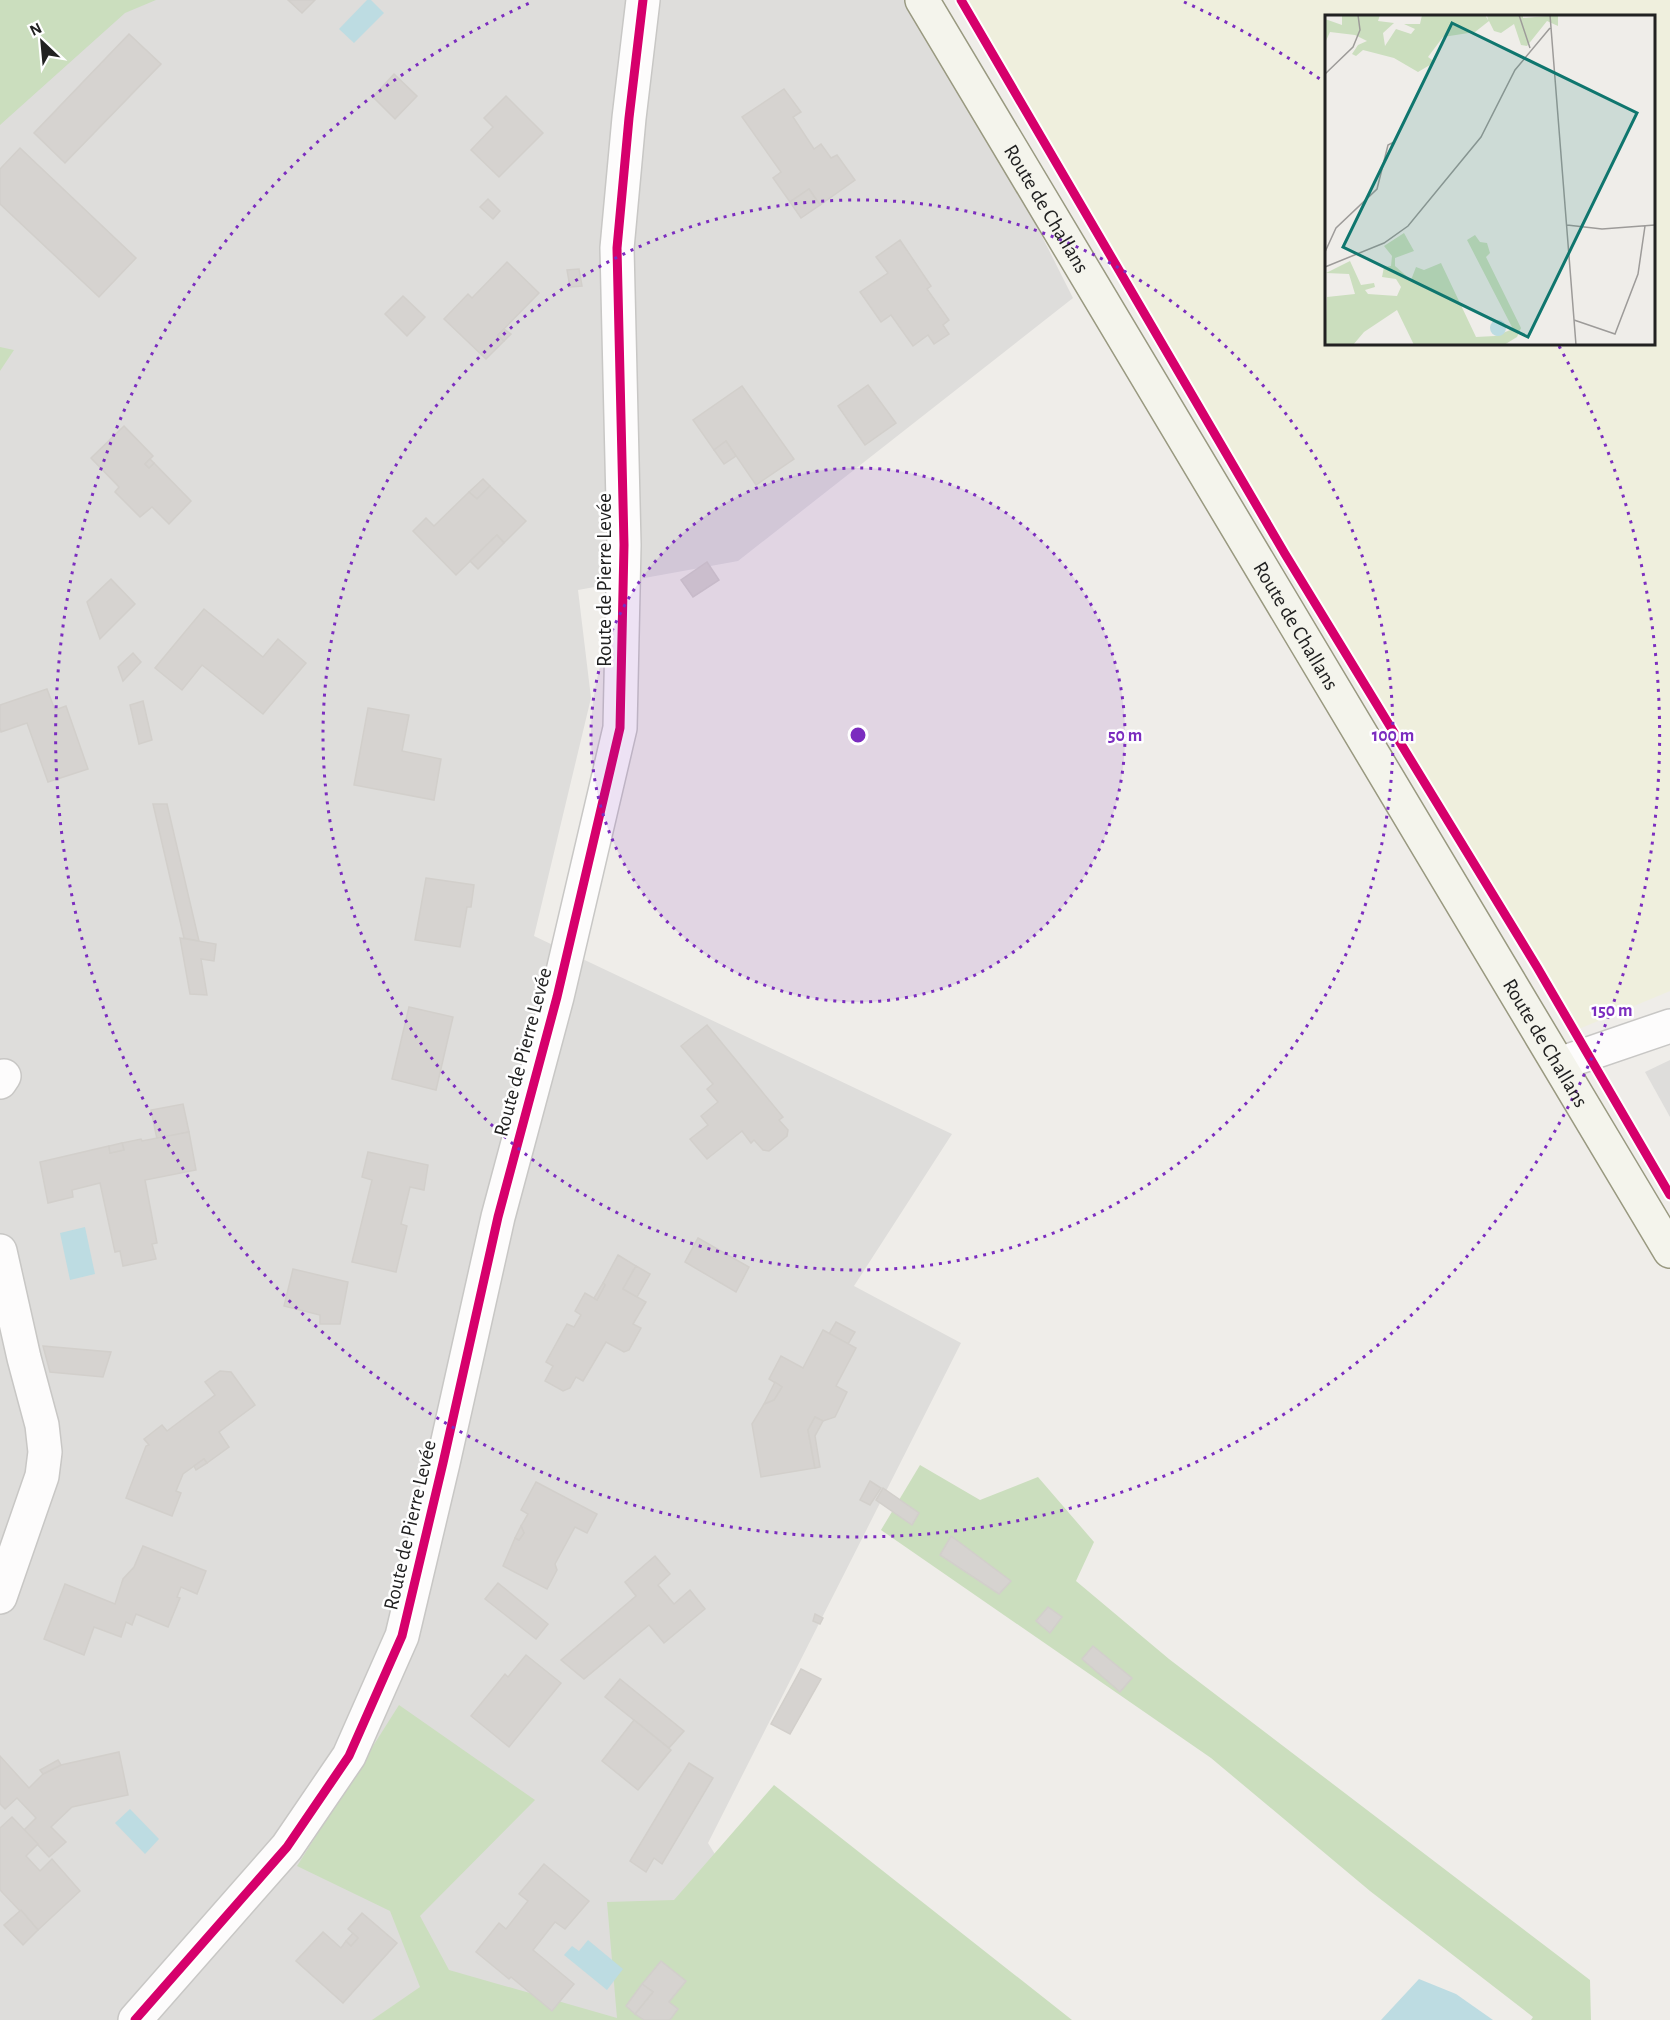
<svg xmlns="http://www.w3.org/2000/svg" width="1670" height="2020" font-family="'Alegreya Sans',sans-serif">
<style>
.residential{fill:#dedddb}
.farmland{fill:#efefdd;fill-rule:evenodd}
.forest{fill:#cbdebe}
.water{fill:#bddce2}
.building{fill:#d6d3d0;stroke:#d2cfcb;stroke-width:1.5}
.lines{fill:none;stroke-linecap:round;stroke-linejoin:round}
.street-casing{stroke:#c8c7c5;stroke-width:36}
.secondary-casing{stroke:#999980;stroke-width:36}
.street{stroke:#fdfcfc;stroke-width:33}
.secondary{stroke:#f4f4ec;stroke-width:33}
.cycleway-casing{stroke:#fff;stroke-width:13}
.cycleway{stroke:#d6006c;stroke-width:9}
.ring{fill:none;stroke:#7b2cbf;stroke-width:3;stroke-dasharray:3 6}
.labels{text-anchor:middle;dominant-baseline:central;stroke-width:5;stroke-linejoin:round;paint-order:stroke}
.street-label{font-size:21px;fill:#212121;stroke:#fff}
.inset-road{fill:none;stroke:#9d9b99;stroke-width:1.5}
.view{fill:#0f766e;fill-opacity:0.15;stroke:#0f766e;stroke-width:3}
.inset-edge{fill:none;stroke:#212121;stroke-width:3}
.centre{fill:#7b2cbf;stroke:#fff;stroke-width:3}
.ring-label{font-size:18px;text-anchor:middle;font-weight:bold;fill:#7b2cbf;stroke:#fff;stroke-width:5;stroke-linejoin:round;paint-order:stroke}
</style>
<rect width="100%" height="100%" fill="#efede9"/>
<g class="residential">
<polygon points="0,0 923,0 1073,298 738,561 578,590 591,698 534,936 952,1134 854,1286 961,1343 708,1843 765,1934 682,2020 0,2020"/>
<polygon points="1670,1060 1670,1117 1645,1072"/>
</g>
<path class="farmland" d="M965,0H1670V991L1574,1031ZM1326,16H1654V344H1326Z"/>
<g class="forest">
<polygon points="0,0 156,0 125,13 0,125"/>
<polygon points="0,347 14,350 0,371"/>
<polygon points="920,1465 980,1500 1038,1477 1094,1542 1076,1581 1169,1659 1590,1980 1591,2020 1531,2020 1533,2017 1370,1891 1211,1758 881,1530"/>
<polygon points="399,1705 535,1800 420,1916 449,1970 617,2018 607,1902 674,1900 774,1785 1072,2020 372,2020 420,1987 390,1911 297,1866"/>
</g>
<g class="water">
<polygon points="367,0 371,0 384,13 354,43 339,29"/>
<polygon points="85,1227 95,1274 70,1280 60,1233"/>
<polygon points="130,1809 159,1839 145,1854 115,1823"/>
<polygon points="588,1940 623,1969 607,1990 564,1955 572,1946 579,1951"/>
<polygon points="1419,1979 1456,1994 1493,2020 1381,2020"/>
</g>
<g class="building">
<polygon points="288,0 315,0 302,13"/>
<polygon points="129,34 161,64 65,163 34,133"/>
<polygon points="394,74 417,96 395,119 373,97"/>
<polygon points="784,89 801,112 793,117 814,149 821,144 831,158 837,155 855,180 820,205 809,189 790,202 773,178 781,172 742,117"/>
<polygon points="506,96 543,133 499,177 471,150 493,127 484,118"/>
<polygon points="20,148 136,258 99,297 0,204 0,169"/>
<polygon points="809,189 820,205 801,218 790,202"/>
<polygon points="488,199 500,211 493,219 480,207"/>
<polygon points="900,240 931,286 927,289 949,320 943,325 949,334 934,344 928,335 913,346 891,315 881,322 860,292 888,273 876,257"/>
<polygon points="507,262 539,293 498,335 504,341 486,359 444,319 468,294 472,298"/>
<polygon points="579,269 582,286 570,287 567,270"/>
<polygon points="403,296 425,317 407,336 385,314"/>
<polygon points="504,329 511,334 504,341 498,335"/>
<polygon points="868,385 896,423 865,445 838,406"/>
<polygon points="742,386 794,459 756,485 726,441 714,450 693,420"/>
<polygon points="124,426 153,456 145,464 149,468 154,463 191,501 169,524 152,507 140,517 115,492 119,487 91,458"/>
<polygon points="726,441 736,456 724,464 714,450"/>
<polygon points="150,459 154,463 149,468 145,464"/>
<polygon points="483,479 490,486 477,499 469,492"/>
<polygon points="490,486 526,521 504,543 497,535 456,575 413,531 426,518 434,526 469,492 477,499"/>
<polygon points="497,535 504,543 478,569 470,561"/>
<polygon points="707,562 719,580 693,597 681,580"/>
<polygon points="111,579 135,604 100,639 87,602"/>
<polygon points="204,609 263,657 278,639 306,663 263,714 202,665 182,690 155,668"/>
<polygon points="133,653 141,662 123,681 118,667"/>
<polygon points="47,689 55,710 66,706 88,769 48,782 27,723 1,732 0,728 0,705"/>
<polygon points="143,701 152,740 139,744 130,705"/>
<polygon points="368,708 409,715 402,751 441,759 434,800 354,785"/>
<polygon points="153,804 167,804 199,941 184,938"/>
<polygon points="426,878 474,885 471,907 467,907 460,947 415,940"/>
<polygon points="180,938 216,944 214,961 201,959 207,995 190,994"/>
<polygon points="409,1007 453,1017 436,1090 392,1079"/>
<polygon points="707,1025 783,1117 779,1120 788,1130 787,1136 769,1151 763,1150 754,1140 751,1143 742,1131 707,1159 690,1139 708,1125 701,1116 718,1102 707,1089 713,1084 681,1046"/>
<polygon points="183,1104 189,1132 157,1139 151,1110"/>
<polygon points="189,1132 196,1170 145,1180 157,1243 152,1244 156,1259 123,1266 120,1251 115,1252 100,1183 72,1190 73,1197 48,1203 40,1162 109,1146 110,1153 124,1150 122,1143 141,1139 142,1141"/>
<polygon points="122,1143 124,1150 110,1153 109,1146"/>
<polygon points="368,1152 428,1165 424,1190 410,1187 401,1224 407,1226 396,1272 352,1262 372,1180 362,1177"/>
<polygon points="698,1238 749,1267 736,1292 685,1262"/>
<polygon points="618,1255 636,1266 623,1289 646,1302 633,1324 641,1328 629,1350 624,1352 606,1342 583,1381 576,1377 570,1388 563,1391 545,1381 553,1366 546,1362 567,1324 574,1327 581,1315 575,1311 585,1293 597,1300 605,1285 603,1283"/>
<polygon points="636,1266 650,1274 637,1297 623,1289"/>
<polygon points="293,1269 348,1282 340,1324 320,1324 320,1315 284,1306"/>
<polygon points="603,1283 605,1285 597,1300 594,1298"/>
<polygon points="836,1322 855,1332 848,1344 829,1334"/>
<polygon points="823,1330 856,1348 836,1386 847,1392 835,1417 823,1421 815,1417 808,1430 815,1468 761,1477 752,1424 764,1404 774,1400 782,1387 769,1379 781,1356 803,1368"/>
<polygon points="43,1346 111,1352 103,1377 50,1372"/>
<polygon points="220,1371 231,1372 255,1405 219,1432 229,1447 207,1463 204,1459 183,1474 176,1491 181,1493 172,1516 126,1498 146,1446 149,1445 144,1439 162,1425 167,1431 215,1395 205,1382"/>
<polygon points="775,1382 782,1387 774,1400 764,1404"/>
<polygon points="815,1417 823,1421 815,1436 820,1467 815,1468 808,1430"/>
<polygon points="204,1459 207,1463 196,1470 194,1466"/>
<polygon points="870,1481 881,1488 870,1505 860,1500"/>
<polygon points="536,1482 597,1514 587,1533 575,1527 555,1564 557,1570 547,1589 503,1566 515,1538 519,1540 524,1533 521,1526 528,1514 521,1510"/>
<polygon points="883,1488 919,1513 912,1525 876,1500"/>
<polygon points="521,1526 524,1533 519,1540 515,1538"/>
<polygon points="951,1536 1011,1581 999,1594 940,1555"/>
<polygon points="143,1546 206,1571 197,1594 181,1587 177,1597 180,1598 168,1627 136,1614 132,1625 126,1622 121,1637 94,1627 84,1655 44,1639 65,1584 115,1604 123,1579 134,1567"/>
<polygon points="655,1556 670,1574 658,1585 674,1604 690,1590 705,1609 664,1643 649,1625 584,1679 561,1660 636,1596 625,1582"/>
<polygon points="498,1583 548,1624 536,1639 485,1599"/>
<polygon points="1048,1607 1062,1617 1050,1633 1036,1621"/>
<polygon points="815,1614 823,1618 820,1624 813,1621"/>
<polygon points="1093,1646 1132,1678 1120,1692 1082,1659"/>
<polygon points="526,1655 561,1683 509,1747 471,1716 505,1674 508,1677"/>
<polygon points="801,1669 821,1679 790,1734 771,1724"/>
<polygon points="620,1679 684,1731 669,1748 605,1697"/>
<polygon points="634,1720 671,1750 638,1790 602,1761"/>
<polygon points="119,1752 128,1795 72,1807 51,1827 66,1842 49,1857 24,1830 36,1818 17,1798 5,1809 0,1804 0,1756 29,1788 43,1774 61,1765"/>
<polygon points="58,1760 61,1765 43,1774 40,1770"/>
<polygon points="689,1763 713,1778 662,1864 654,1858 646,1872 630,1861"/>
<polygon points="12,1817 38,1844 26,1856 40,1871 52,1859 80,1891 38,1930 0,1890 0,1828"/>
<polygon points="544,1864 589,1901 565,1929 555,1922 533,1950 574,1984 552,2011 511,1977 509,1979 476,1952 499,1923 506,1929 528,1901 519,1894"/>
<polygon points="21,1910 38,1930 23,1945 4,1925"/>
<polygon points="362,1913 397,1943 343,2003 296,1961 323,1932 341,1948 346,1941 351,1946 358,1938 348,1929"/>
<polygon points="353,1933 358,1938 351,1946 346,1941"/>
<polygon points="661,1961 686,1981 669,2002 678,2009 670,2020 644,2020 635,2014 653,1992 642,1984"/>
<polygon points="642,1984 653,1992 635,2014 626,2006"/>
</g>
<g class="lines">
<g class="street-casing">
<g id="street">
<polyline points="1559,1064 1670,1026"/>
<polyline points="0,1082 4,1076"/>
<polyline points="0,1251 24,1358 42,1425 45,1452 42,1476 0,1597"/>
<polyline points="135,2020 287,1847 349,1756 402,1636 443,1463 498,1217 557,997 620,728 624,545 617,248 629,118 643,0"/>
</g>
</g>
<g class="secondary-casing">
<g id="secondary">
<path id="s1" d="M922,0L1670,1251"/>
</g>
</g>
<use href="#street" class="street"/>
<use href="#secondary" class="secondary"/>
<g class="cycleway-casing">
<g id="cycleway">
<polyline points="961,0 1285,554 1537,967 1670,1195"/>
<polyline points="135,2020 287,1847 349,1756 402,1636 443,1463 498,1217 557,997 620,728 624,545 617,248 629,118 643,0"/>
</g>
</g>
<use href="#cycleway" class="cycleway"/>
</g>
<circle cx="858" cy="735" r="267" fill="#7b2cbf" fill-opacity=".12"/>
<g class="ring">
<circle cx="858" cy="735" r="267"/>
<circle cx="858" cy="735" r="535"/>
<path d="M1184 2A802 802 0 0 1 1324 82M1559 346A802 802 0 1 1 532 2"/>
</g>
<g class="labels">
<g class="street-label">
<text stroke="none"><textPath href="#s1" startOffset="243">Route de Challans</textPath></text>
<text transform="translate(604 580) rotate(-90)">Route de Pierre Levée</text>
<text stroke="none"><textPath href="#s1" startOffset="729">Route de Challans</textPath></text>
<text stroke="none"><textPath href="#s1" startOffset="1215">Route de Challans</textPath></text>
<text transform="translate(523 1052) rotate(-75)">Route de Pierre Levée</text>
<text transform="translate(410 1525) rotate(-77)">Route de Pierre Levée</text>
</g>
</g>
<g transform="translate(1325 15)">
<rect width="330" height="330" fill="#efede9"/>
<path d="M17,0H55L53,6L69,8L58,18L60,31L71,14L86,19L90,14L79,9H95L97,0H160L163,5L162,0H198V3L233,0V11L222,6L202,31L196,30L189,9L176,18L169,16L164,6L150,17L118,22L103,42L110,47L93,57L69,43L38,35L31,41L27,39L33,30L42,26L30,20L5,17L0,28V4L17,10ZM79,218L89,236L70,243V251L86,265L91,252L99,255L116,248L151,322L170,321L188,314L142,225L150,220L155,227L162,228L165,238L161,242L196,313L192,322L179,330H89L72,295L39,317L28,330H0L2,282L30,279L24,259L1,258L25,246L36,270L49,268L50,272L40,275L43,279L72,281L76,272L71,264L57,262L59,252L66,251L67,241L59,231Z" fill="#cbdebe"/>
<path d="M165 313a8 8 0 1 1 16 0a8 8 0 1 1-16 0Z" fill="#bddce2"/>
<path class="inset-road" d="M194,0L205,33M225,0L251,330M0,59L28,32L35,15L33,0M242,210L277,214L330,210M0,237L11,213L52,174L63,130L69,127M0,252L59,228L83,211L156,122L190,55L225,13M249,305L290,319L313,259L320,211"/>
<path class="view" d="M127,8L312,98L203,322L18,232Z"/>
<rect width="330" height="330" class="inset-edge"/>
</g>
<circle cx="858" cy="735" r="9" class="centre"/>
<g class="ring-label">
<text x="1125" y="741">50 m</text>
<text x="1393" y="741">100 m</text>
<text x="1612" y="1016">150 m</text>
</g>
<g transform="translate(42 42) rotate(334)" stroke="#ffffff" stroke-width="4.5" paint-order="stroke">
<path d="M0-4.5L10 22L0 15L-10 22Z" fill="#212121"/>
<text y="-9" font-size="16" font-weight="bold" text-anchor="middle" fill="#212121">N</text>
</g>
</svg>
